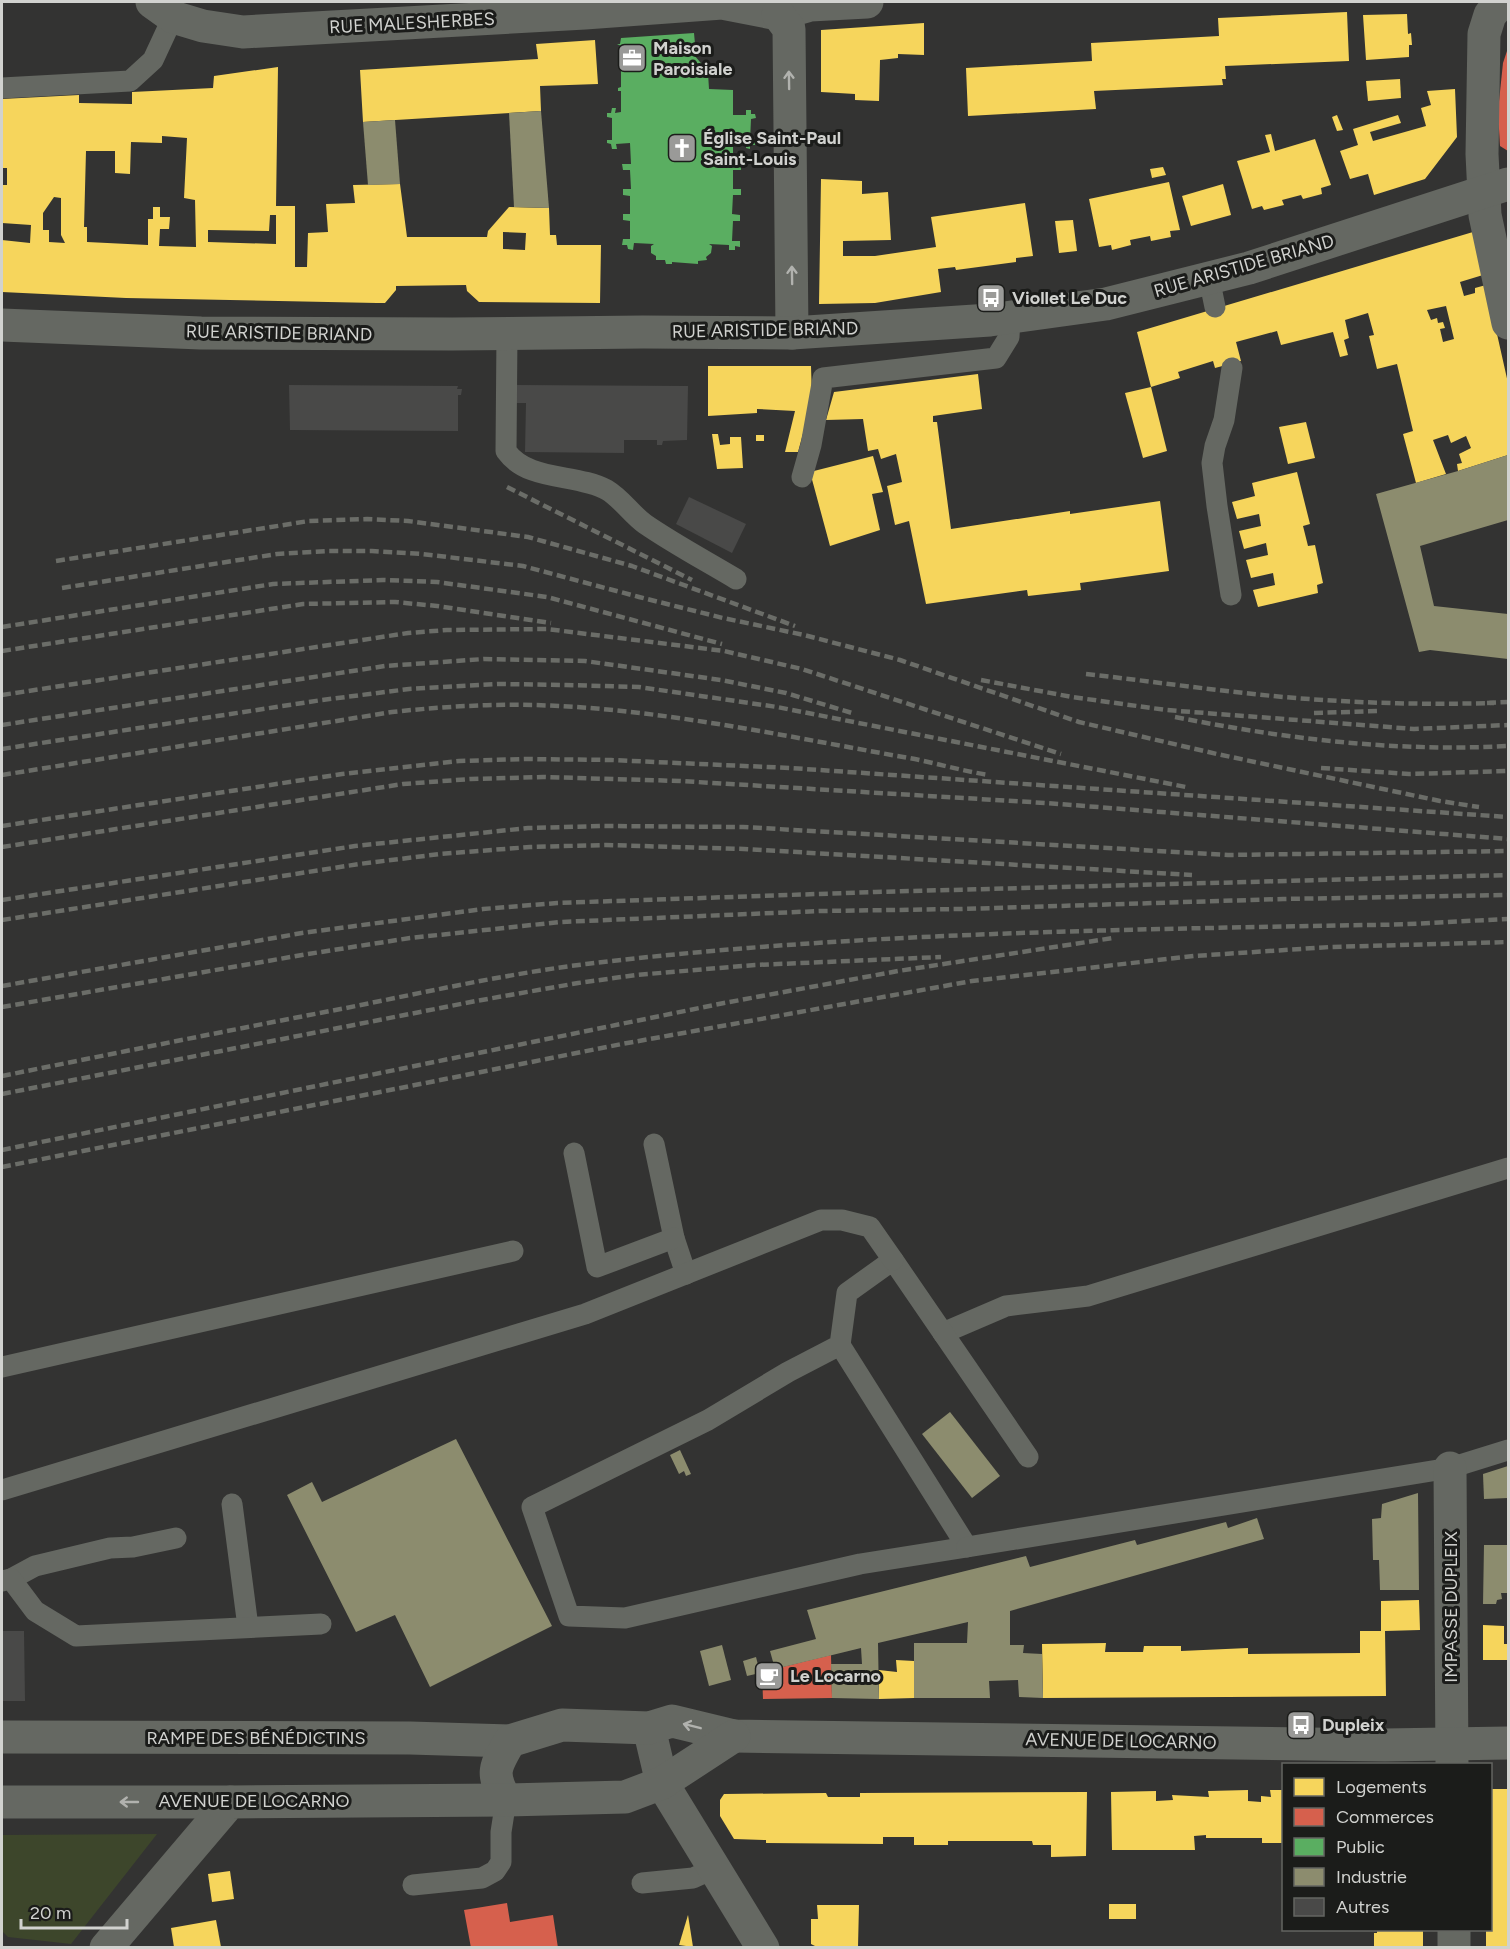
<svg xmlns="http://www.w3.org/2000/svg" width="1510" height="1949" font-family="Figtree,sans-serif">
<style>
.green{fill:#3d462b}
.homes{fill:#f6d55c;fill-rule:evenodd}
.shops{fill:#d6604d}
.public{fill:#5aae61}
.industry{fill:#8c8c6e}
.building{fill:#494948}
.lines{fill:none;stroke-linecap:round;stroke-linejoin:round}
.service{stroke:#656862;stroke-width:21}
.minor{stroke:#656862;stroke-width:33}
.tertiary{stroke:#656862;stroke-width:33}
.rail{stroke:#6b6d68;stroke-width:4.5;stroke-dasharray:9 4.5;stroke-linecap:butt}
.oneway{stroke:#b1b2ae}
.labels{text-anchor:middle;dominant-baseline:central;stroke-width:6;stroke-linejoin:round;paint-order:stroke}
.street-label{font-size:18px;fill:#d1d2cf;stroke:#1b1c1a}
.poi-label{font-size:18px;font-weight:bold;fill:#d1d2cf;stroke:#1b1c1a;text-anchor:start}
</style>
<rect width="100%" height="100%" fill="#333332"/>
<polygon class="green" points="157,1834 71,1944 8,1937 2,1931 2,1835"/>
<g class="homes">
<polygon points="1347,12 1349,61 1225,66 1226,79 1222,79 1223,85 1094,91 1096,109 968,116 966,68 1092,61 1091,43 1219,36 1218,18"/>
<polygon points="1407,14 1408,34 1411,33 1412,45 1409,45 1409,57 1366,60 1363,15"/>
<polygon points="924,23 924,55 898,54 898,58 880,60 879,101 855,100 855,94 821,92 821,30"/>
<polygon points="595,40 598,84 540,86 541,111 363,122 360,70 538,59 536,44"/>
<path d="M278,67L276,206H295V267H307L308,233L328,232L326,204L355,203L353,185L400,184L407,237H487L488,231L509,207L549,208L550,235H556L557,245H601L600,303L479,302L467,291L466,285L396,286V290L385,303H377L126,298L2,292V240L30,243L31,225L2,223V185H7V168H2V99L79,95V103L132,104V92L213,88L214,76ZM162,136L187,138L184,198L195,200L196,247L159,246L160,229H169L170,217H160V207H153V219H148V245L87,242V227H84L86,151H115V173L130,174L131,142L162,143ZM54,197L61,198V235L65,243L49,242V230H43V213ZM270,215H276V244L208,242V230L269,231ZM503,232L526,233L525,250L503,249Z"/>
<polygon points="1400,79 1401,98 1368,101 1366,81"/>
<polygon points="1455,89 1457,137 1425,179 1374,195 1368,174 1350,179 1340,151 1358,145 1353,129 1398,115 1401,123 1370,132 1373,141 1426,126 1421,108 1431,105 1427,91"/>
<polygon points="1337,115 1343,130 1337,131 1332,117"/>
<polygon points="1271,134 1275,151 1315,139 1331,185 1321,188 1322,194 1303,199 1301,195 1282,200 1284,205 1264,210 1262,206 1252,209 1237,161 1270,152 1265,135"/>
<polygon points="1163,167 1166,175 1152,178 1150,169"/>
<polygon points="821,179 862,181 862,194 888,192 891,240 843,241 843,256 875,256 936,247 931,217 1025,203 1033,256 1016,258 1016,262 956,270 955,267 938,269 941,292 875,303 819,304"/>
<polygon points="1169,182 1180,230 1170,231 1171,237 1151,241 1150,236 1130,240 1131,245 1112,250 1111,245 1099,247 1089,199"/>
<polygon points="1223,184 1231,215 1191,226 1182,196"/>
<polygon points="1073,220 1077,251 1059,253 1055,221"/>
<path d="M1473,232L1483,275L1460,282L1464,296L1475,293V288L1486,285L1508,383V455L1458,471L1457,464L1462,463L1459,454L1471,448L1466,436L1451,443L1448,435L1433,440L1446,474L1416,483L1403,434L1413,431L1397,364L1377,369L1369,336L1374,335L1368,313L1345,320L1349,338L1344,340L1348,355L1340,357L1333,332L1281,345L1277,331L1236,342L1241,361L1215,368L1213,361L1178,372L1180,378L1151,387L1137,332ZM1446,306L1454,339L1443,342L1440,329L1445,328L1443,322L1438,323L1437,318L1431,320L1427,310Z"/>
<polygon points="708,366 811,366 812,400 798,452 785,452 795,411 757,409 757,413 708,416"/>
<polygon points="978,374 982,409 933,416 933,422 937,422 951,529 1070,511 1070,514 1160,501 1169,571 1080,583 1081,590 1028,596 1027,590 926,604 909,521 895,525 887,486 902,482 896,454 881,459 878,449 868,451 863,419 826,420 834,392"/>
<polygon points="1151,387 1167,451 1143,458 1125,393"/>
<polygon points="1306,422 1315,458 1288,464 1279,427"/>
<polygon points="712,434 718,434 720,445 730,444 730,437 741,437 743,468 717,469"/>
<rect x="756" y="435" width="8" height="6"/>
<polygon points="873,456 883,492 872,494 880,530 830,546 810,472"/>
<polygon points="1297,472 1310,524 1303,526 1308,546 1315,545 1323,583 1317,585 1318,593 1258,607 1253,590 1275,585 1273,573 1251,578 1246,560 1268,555 1266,543 1244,549 1239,531 1261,526 1259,514 1237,519 1232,502 1255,496 1252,483"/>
<polygon points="1419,1600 1420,1630 1385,1631 1386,1696 1043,1698 1042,1644 1106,1643 1105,1652 1143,1652 1144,1646 1181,1646 1181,1651 1248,1648 1248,1654 1360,1653 1360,1631 1381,1631 1381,1601"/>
<polygon points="1483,1625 1504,1626 1504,1644 1508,1644 1508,1660 1483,1660"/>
<polygon points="896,1660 914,1661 914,1698 879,1699 879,1670 897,1672"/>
<polygon points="1491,1789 1508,1789 1508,1947 1486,1947 1486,1930 1491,1929"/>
<polygon points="1248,1790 1248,1801 1261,1802 1261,1796 1271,1797 1270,1790 1284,1790 1284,1843 1262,1843 1262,1838 1206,1838 1206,1835 1194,1836 1195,1850 1112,1850 1111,1792 1156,1791 1156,1801 1173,1800 1172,1795 1209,1797 1208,1791"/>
<polygon points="1087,1792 1086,1856 1051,1857 1051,1845 1033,1845 1032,1841 948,1841 948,1845 914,1845 914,1837 883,1837 883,1844 766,1843 766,1840 734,1839 720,1816 720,1800 724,1794 826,1793 828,1797 860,1797 860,1793"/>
<polygon points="230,1871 234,1899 212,1902 208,1874"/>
<rect x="1109" y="1904" width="27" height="15"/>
<polygon points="817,1905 859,1905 858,1947 817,1947 811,1944 811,1919 818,1919"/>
<polygon points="688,1915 693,1947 679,1945"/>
<polygon points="216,1920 221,1947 174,1947 171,1928"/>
<polygon points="1377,1930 1423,1930 1423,1947 1374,1947 1374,1933 1377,1933"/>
</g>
<g class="shops">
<polygon points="1508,48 1508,151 1500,146 1498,111 1503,63"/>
<polygon points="831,1655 832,1698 763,1699 762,1672"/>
<polygon points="507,1903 510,1922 553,1915 558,1948 471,1948 464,1910"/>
</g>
<polygon class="public" points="694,33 695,44 699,43 694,55 706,69 714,65 713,70 708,73 709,89 733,90 733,115 746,115 746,110 751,110 751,114 755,114 756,118 751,119 750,141 756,140 755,145 750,145 750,149 746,148 746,144 733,143 733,163 741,164 741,170 733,170 733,189 741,189 741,195 733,195 732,214 740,215 740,221 733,221 732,241 740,241 740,247 735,246 735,250 729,250 729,245 709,244 712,246 711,253 706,257 707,260 698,261 698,264 672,262 672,264 666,264 665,260 656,260 656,256 651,253 651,246 654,244 634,243 633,250 628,249 627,245 622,245 623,239 630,239 630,221 623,220 623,214 630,214 630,196 623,195 623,189 631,189 630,170 623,170 622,164 631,164 630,143 616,144 617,149 612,149 611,144 607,143 607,140 612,140 612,118 607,117 607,113 611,113 612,108 616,108 615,113 621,112 621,91 618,91 618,88 621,87 621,46 617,44 620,44 621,38"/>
<g class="industry">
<polygon points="541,111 549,208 514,207 509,113"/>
<polygon points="395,120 400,184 368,185 363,122"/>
<polygon points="1508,455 1508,520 1420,546 1434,606 1508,614 1508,659 1430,650 1419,652 1376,494 1458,471"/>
<polygon points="950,1412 1000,1476 972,1498 922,1434"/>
<polygon points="456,1439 552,1626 430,1687 395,1615 356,1632 287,1495 312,1482 322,1502"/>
<polygon points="680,1450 691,1474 686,1476 684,1471 679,1474 670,1455"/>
<polygon points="1508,1466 1508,1498 1484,1499 1483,1474"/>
<polygon points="1418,1493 1419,1590 1380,1590 1379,1560 1373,1560 1372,1519 1381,1518 1382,1504"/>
<polygon points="1257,1518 1264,1539 1010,1611 1010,1645 1024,1645 1023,1653 1042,1654 1043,1698 1019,1697 1018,1680 989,1681 990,1698 914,1698 914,1643 967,1643 968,1622 878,1643 879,1699 832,1698 831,1664 862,1664 861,1648 775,1669 770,1651 816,1639 807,1610 1026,1556 1030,1567 1135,1540 1137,1545 1226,1522 1228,1528"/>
<polygon points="1484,1545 1508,1545 1508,1593 1501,1593 1502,1599 1497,1600 1496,1604 1483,1604"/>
<polygon points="722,1645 731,1680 709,1686 700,1651"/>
<polygon points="756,1657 760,1673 747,1676 743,1661"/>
</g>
<g class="building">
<polygon points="289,385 458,386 457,389 462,389 461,395 458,395 458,431 290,430"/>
<polygon points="516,385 688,386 687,440 663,441 662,445 657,445 657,440 624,440 624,453 525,452 526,403 516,403"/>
<polygon points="689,497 746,524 732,553 676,524"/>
<polygon points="2,1631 24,1631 25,1701 2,1701"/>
</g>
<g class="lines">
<g class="service">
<polyline points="2,88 130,81 153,60 173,17"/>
<polyline points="1209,278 1215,307"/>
<path d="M507,333L506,451C528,482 576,473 607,490C622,499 631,514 645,524C674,544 706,561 736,579"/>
<polyline points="802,477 811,445 823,378 996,358 1009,337 1010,317"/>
<polyline points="1231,595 1217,506 1212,463 1215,446 1224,420 1232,368"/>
<polyline points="654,1144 674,1238 686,1274"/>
<polyline points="574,1153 597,1267 674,1238"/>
<polyline points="943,1333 1006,1306 1088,1296 1508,1168"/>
<polyline points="840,1345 788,1372 708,1420 532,1507 569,1616 625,1618 860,1564 967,1547 840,1345 847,1293 893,1260 1028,1457"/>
<polyline points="2,1367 513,1251"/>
<polyline points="2,1490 585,1314 821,1220 842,1220 870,1227 893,1260"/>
<polyline points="232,1504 248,1627"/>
<polyline points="967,1547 1450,1468 1508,1450"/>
<polyline points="11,1579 35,1566 110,1548 133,1547 176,1538"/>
<polyline points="2,1581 11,1579 35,1611 76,1636 321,1624"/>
<polyline points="642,1883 693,1878 715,1868"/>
<polyline points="413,1885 482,1878 495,1871 501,1862 501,1832 506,1800"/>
</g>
<g class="minor">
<polyline points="152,2 173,17 203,26 243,32 585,13 722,3 778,14 810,5 867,2"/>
<polyline points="1501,2 1490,15 1484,34 1482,154 1485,215 1508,323"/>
<polyline points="778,14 789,29 792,333"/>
<polyline points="1450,1468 1452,1764"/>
<polyline points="662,1783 763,1948"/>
<polyline points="2,1802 230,1802"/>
<polyline points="1454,1930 1454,1948"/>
</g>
<g class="tertiary">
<polyline points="2,325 201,333 452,334 643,332 792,333 990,320 1106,304 1249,268 1508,184"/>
<polyline points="649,1728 662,1783"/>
<polyline points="2,1737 410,1738 510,1741"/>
<path d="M506,1800C490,1774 495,1766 510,1741L562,1725L649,1728L672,1721L734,1736L1385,1745L1508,1743"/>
<polyline points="106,1948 230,1802 506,1800 625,1797 662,1783 734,1736"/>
</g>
<g class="rail">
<polyline points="507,487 692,580"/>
<polyline points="56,561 309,521 367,519 408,521 528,537 632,566 795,626"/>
<polyline points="62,588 277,554 329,551 372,551 422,554 523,566 639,597 723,618 804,635 900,660 1079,722 1217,754 1440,801 1479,807"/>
<polyline points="2,627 273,584 383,580 437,582 547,597 722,644"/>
<polyline points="2,651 303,604 395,602 437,606 551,623"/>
<path d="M1086,674C1149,681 1211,690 1273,696C1347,703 1420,705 1494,703"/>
<polyline points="981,680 1072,697 1166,710 1414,729 1508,725"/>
<polyline points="2,695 408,633 447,630 547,629 724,651 802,669 1061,754"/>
<polyline points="1487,703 1508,702"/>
<polyline points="1314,713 1380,711"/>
<path d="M1175,717C1287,739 1394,752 1508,746"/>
<polyline points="2,725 385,666 484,659 585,661 721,680 786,693 852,713"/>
<polyline points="2,749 322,700 409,689 499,684 566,685 639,687 777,707 1186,787"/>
<polyline points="1321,768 1409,774 1508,771"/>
<path d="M2,775L392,712C448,706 503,703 559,706C676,712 794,738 909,758C936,763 962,771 989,775"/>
<polyline points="2,826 342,774 459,761 526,759 611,760 790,768 1508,817"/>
<polyline points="2,847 403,784 471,779 543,777 680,781 1046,803 1508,839"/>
<polyline points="2,900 355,846 528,828 604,826 743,827 1228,855 1508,851"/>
<polyline points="2,920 359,864 440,854 530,847 606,845 744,849 1192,875"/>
<polyline points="2,986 302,933 483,909 557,903 875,892 1508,875"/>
<polyline points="2,1007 308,954 410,938 560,922 820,911 962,909 1283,899 1508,895"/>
<path d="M2,1076C116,1053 231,1030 346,1008C426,992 506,974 586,964C844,933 1104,930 1364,925C1412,925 1460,921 1508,919"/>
<polyline points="2,1094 476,1001 578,983 636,975 755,965 941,957"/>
<polyline points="2,1150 724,1003 898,971 1113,938"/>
<polyline points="2,1167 622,1044 972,981 1194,956 1330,947 1508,942"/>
</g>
</g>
<defs><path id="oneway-shaft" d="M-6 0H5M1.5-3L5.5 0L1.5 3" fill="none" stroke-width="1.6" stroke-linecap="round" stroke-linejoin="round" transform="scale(1.5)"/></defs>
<g class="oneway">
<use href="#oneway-shaft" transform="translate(789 80) rotate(-91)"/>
<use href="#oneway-shaft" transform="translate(792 275) rotate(-91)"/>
<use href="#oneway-shaft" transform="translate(692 1726) rotate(-166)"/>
<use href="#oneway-shaft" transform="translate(129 1802) rotate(180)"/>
</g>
<defs>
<g id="office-square" transform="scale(1.5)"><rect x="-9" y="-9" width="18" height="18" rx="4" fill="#9a9a98" stroke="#1b1c1a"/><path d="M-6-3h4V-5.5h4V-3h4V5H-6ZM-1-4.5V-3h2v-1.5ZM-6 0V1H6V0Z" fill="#fff"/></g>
<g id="church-square" transform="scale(1.5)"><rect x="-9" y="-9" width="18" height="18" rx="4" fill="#9a9a98" stroke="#1b1c1a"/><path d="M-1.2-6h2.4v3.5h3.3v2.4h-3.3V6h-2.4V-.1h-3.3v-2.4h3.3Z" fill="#fff"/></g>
<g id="bus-square" transform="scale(1.5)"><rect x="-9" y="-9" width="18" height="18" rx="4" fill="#9a9a98" stroke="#1b1c1a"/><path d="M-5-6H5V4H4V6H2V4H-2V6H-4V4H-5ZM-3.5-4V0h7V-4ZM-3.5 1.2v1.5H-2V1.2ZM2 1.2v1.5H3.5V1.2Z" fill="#fff"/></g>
<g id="cafe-square" transform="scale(1.5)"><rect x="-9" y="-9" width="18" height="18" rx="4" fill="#9a9a98" stroke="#1b1c1a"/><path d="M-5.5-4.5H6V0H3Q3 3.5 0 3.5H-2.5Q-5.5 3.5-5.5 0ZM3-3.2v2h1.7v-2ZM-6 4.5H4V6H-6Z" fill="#fff"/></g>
</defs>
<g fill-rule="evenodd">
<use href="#office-square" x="632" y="58"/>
<use href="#church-square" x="682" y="148"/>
<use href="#bus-square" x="991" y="298"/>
<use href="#cafe-square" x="769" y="1676"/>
<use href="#bus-square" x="1301" y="1725"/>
</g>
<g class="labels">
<g class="street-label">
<text transform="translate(412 23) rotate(-3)">RUE MALESHERBES</text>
<text transform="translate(1244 266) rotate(-16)">RUE ARISTIDE BRIAND</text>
<text transform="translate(765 330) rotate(-1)">RUE ARISTIDE BRIAND</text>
<text transform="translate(279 333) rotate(1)">RUE ARISTIDE BRIAND</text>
<text transform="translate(1451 1607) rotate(-90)">IMPASSE DUPLEIX</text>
<text x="256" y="1738">RAMPE DES BÉNÉDICTINS</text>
<text transform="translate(1121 1741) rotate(1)">AVENUE DE LOCARNO</text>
<text x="254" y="1801">AVENUE DE LOCARNO</text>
</g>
<g class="poi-label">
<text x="653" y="48">Maison<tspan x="653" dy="21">Paroisiale</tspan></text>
<text x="703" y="138">Église Saint-Paul<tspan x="703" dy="21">Saint-Louis</tspan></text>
<text x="1012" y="298">Viollet Le Duc</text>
<text x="790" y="1676">Le Locarno</text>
<text x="1322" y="1725">Dupleix</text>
</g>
</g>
<rect width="1510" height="1949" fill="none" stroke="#d1d2cf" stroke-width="6"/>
<rect x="1282" y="1763" width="210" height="168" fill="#1b1c1a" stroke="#646562" stroke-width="1.5"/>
<rect x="1294" y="1778" width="30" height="18" fill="#f6d55c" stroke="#646562" stroke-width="1.5"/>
<text x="1336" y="1793" font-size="18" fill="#d1d2cf">Logements</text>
<rect x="1294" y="1808" width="30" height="18" fill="#d6604d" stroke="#646562" stroke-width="1.5"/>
<text x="1336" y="1823" font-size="18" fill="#d1d2cf">Commerces</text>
<rect x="1294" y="1838" width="30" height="18" fill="#5aae61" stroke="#646562" stroke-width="1.5"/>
<text x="1336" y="1853" font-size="18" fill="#d1d2cf">Public</text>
<rect x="1294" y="1868" width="30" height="18" fill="#8c8c6e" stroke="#646562" stroke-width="1.5"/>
<text x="1336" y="1883" font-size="18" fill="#d1d2cf">Industrie</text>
<rect x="1294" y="1898" width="30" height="18" fill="#494948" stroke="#646562" stroke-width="1.5"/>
<text x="1336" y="1913" font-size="18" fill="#d1d2cf">Autres</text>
<path d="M21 1919v9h106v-9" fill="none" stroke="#d1d2cf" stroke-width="3"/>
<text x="30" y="1919" font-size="18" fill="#d1d2cf" stroke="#1b1c1a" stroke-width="4.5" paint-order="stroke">20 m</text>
</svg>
